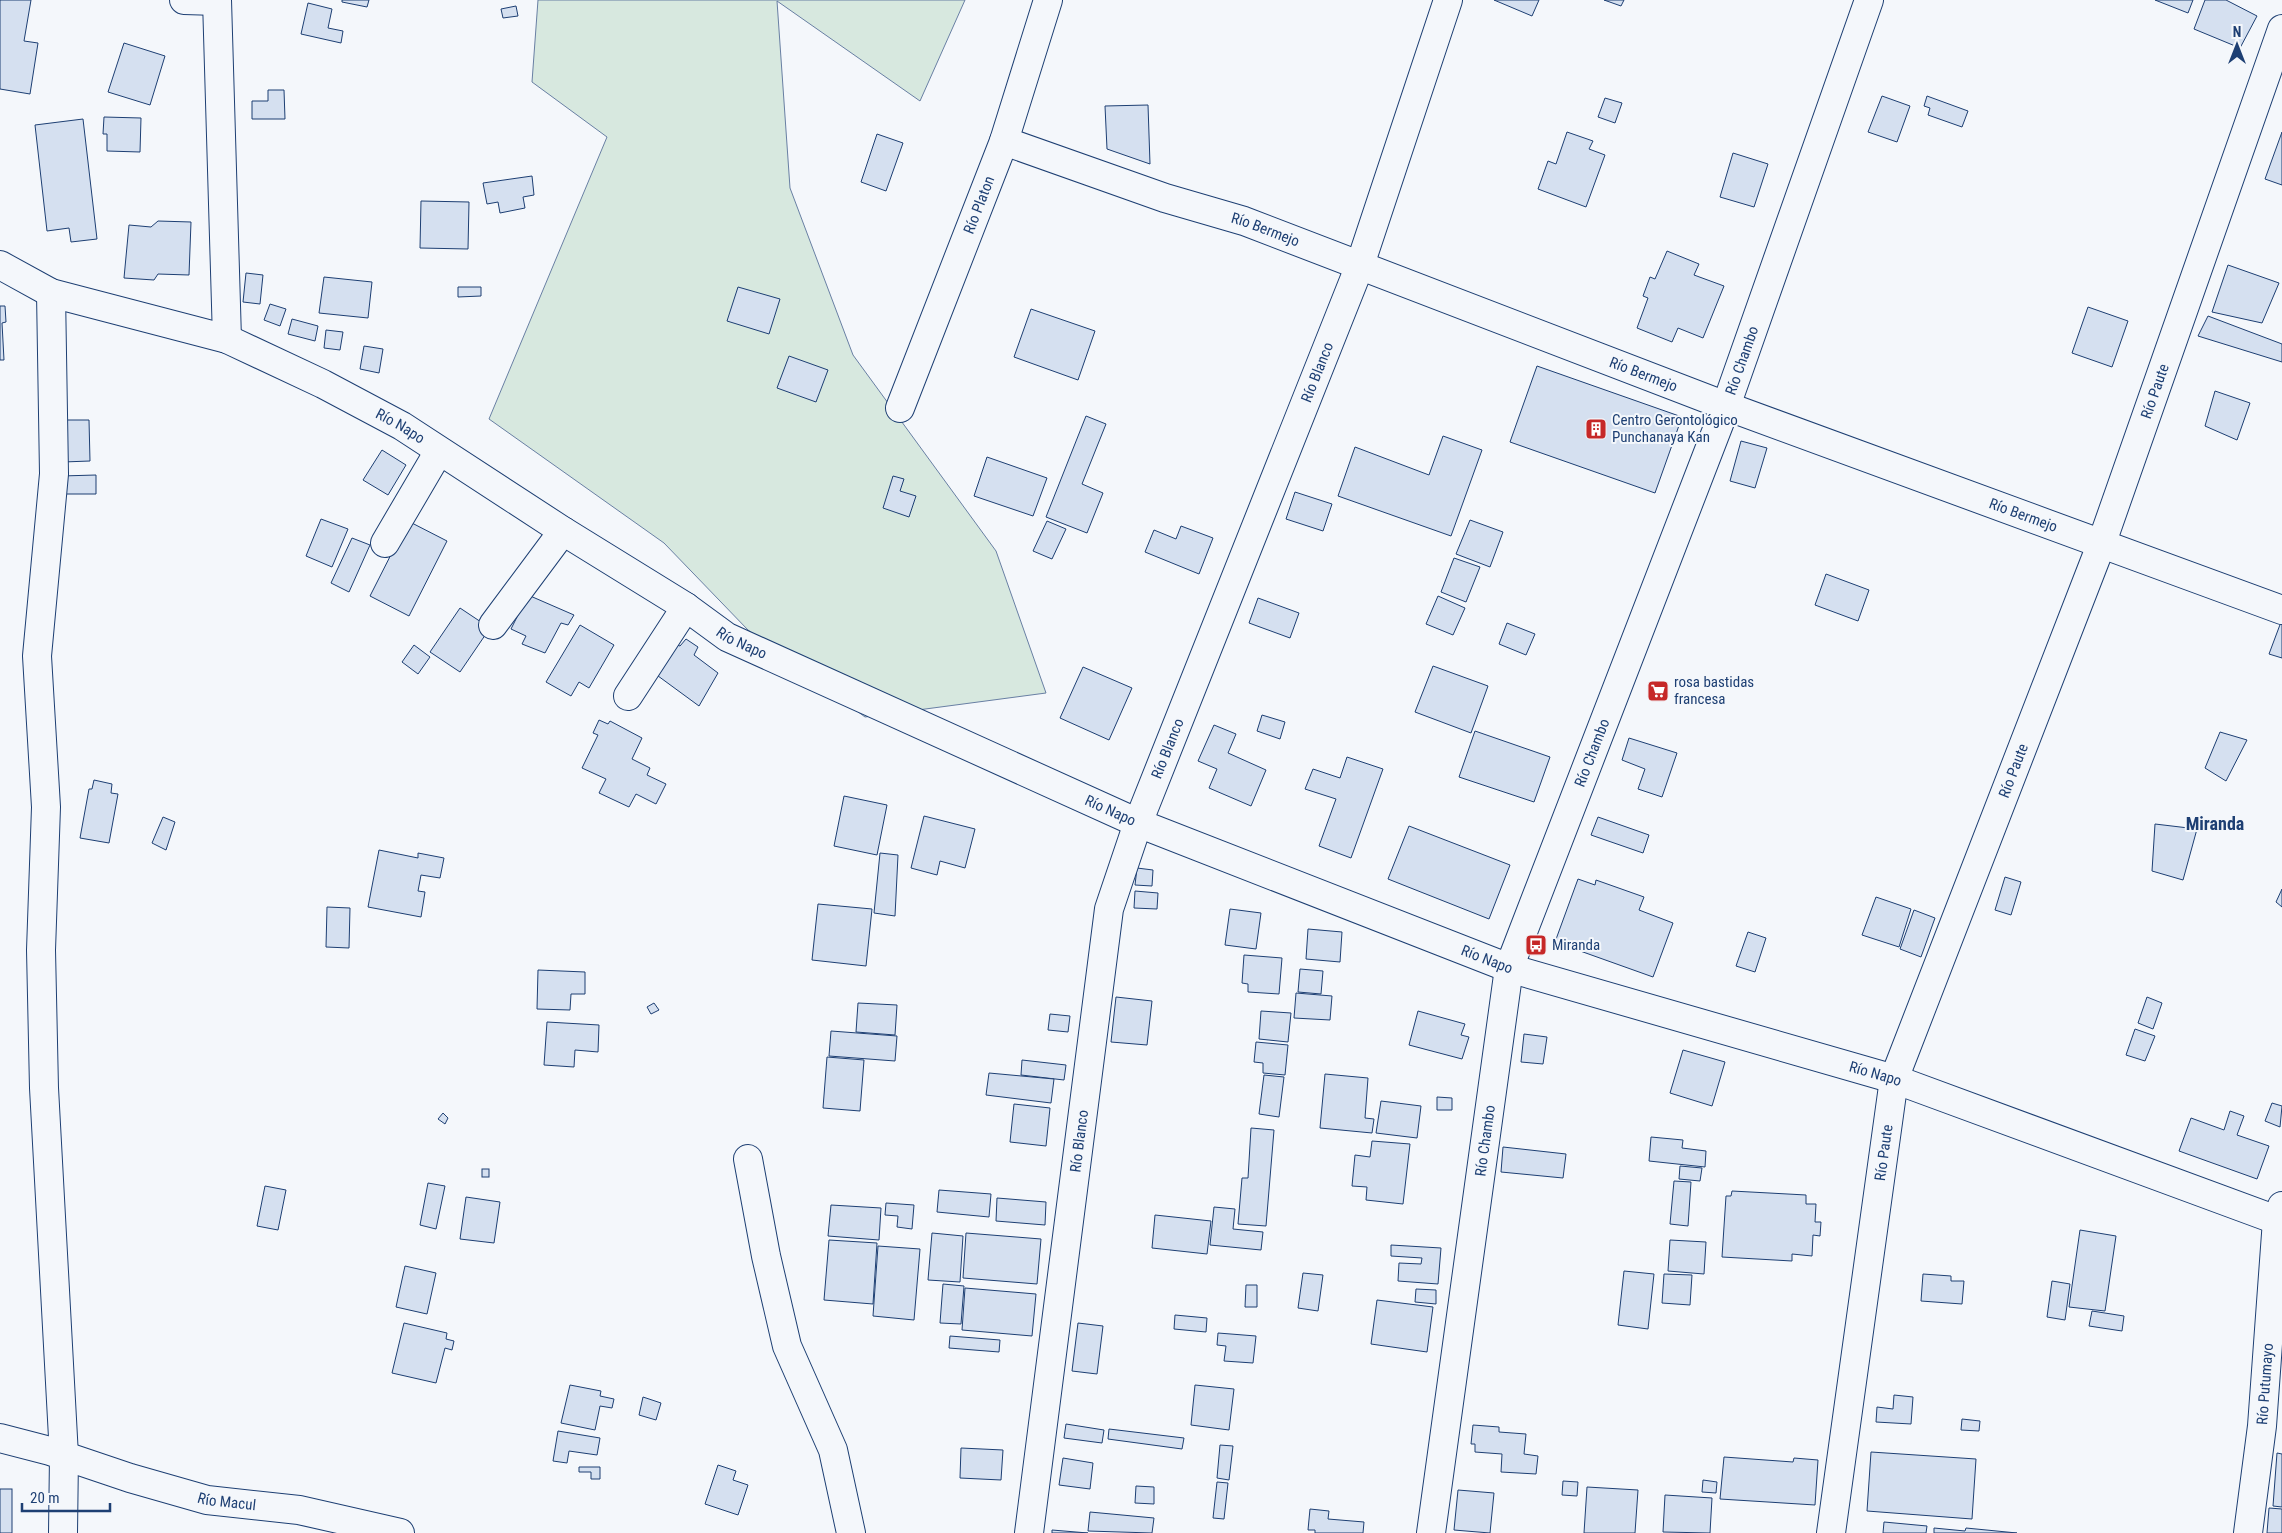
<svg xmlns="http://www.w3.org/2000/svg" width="2282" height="1533" font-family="'Roboto Condensed',sans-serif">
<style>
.green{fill:#d7e8df;stroke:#687fa3}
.building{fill:#d5e0f0;stroke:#1d3f73}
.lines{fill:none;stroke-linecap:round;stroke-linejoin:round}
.minor-casing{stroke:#1d3f73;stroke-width:30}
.minor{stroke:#f4f7fb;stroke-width:28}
.labels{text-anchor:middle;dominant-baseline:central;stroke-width:4;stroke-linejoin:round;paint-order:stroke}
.street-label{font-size:15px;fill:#1d3f73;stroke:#f4f7fb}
.poi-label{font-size:15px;fill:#1d3f73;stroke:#f4f7fb;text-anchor:start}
.quarter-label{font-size:18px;font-weight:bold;fill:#1d3f73;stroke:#f4f7fb}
</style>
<rect width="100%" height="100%" fill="#f4f7fb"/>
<polygon class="green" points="538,0 965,0 920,101 777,1 790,188 853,355 996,551 1046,693 865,717 748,630 664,543 489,419 607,137 532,82"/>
<g class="building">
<polygon points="0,0 31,0 24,41 38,43 30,94 0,89"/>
<polygon points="342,0 369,0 367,7 342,2"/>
<polygon points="1494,0 1539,0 1532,16"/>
<polygon points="1604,0 1624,0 1621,6"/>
<polygon points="2155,0 2193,0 2188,13"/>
<polygon points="2205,0 2226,0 2257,16 2240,48 2194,29"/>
<polygon points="308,3 332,9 328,28 343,31 341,43 301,34"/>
<polygon points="516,6 518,16 503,18 501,9"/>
<polygon points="124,43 165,56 150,105 108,92"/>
<polygon points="268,90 284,90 285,119 252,119 252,101 268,101"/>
<polygon points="1882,96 1910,106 1897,142 1868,132"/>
<polygon points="1927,96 1968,111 1962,127 1928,115 1930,108 1924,106"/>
<polygon points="1605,98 1622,103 1615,123 1598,117"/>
<polygon points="1148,105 1150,164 1107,149 1105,106"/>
<polygon points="104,117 141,118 140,152 107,151 107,134 103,134"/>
<polygon points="83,119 97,239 71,242 69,228 47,231 35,125"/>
<polygon points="1567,132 1593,141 1589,149 1605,155 1586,207 1538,189 1548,161 1556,164"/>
<polygon points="2282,132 2282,185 2265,179"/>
<polygon points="877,134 903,143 886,191 861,182"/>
<polygon points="1733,153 1768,164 1754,207 1720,197"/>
<polygon points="532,176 534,195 523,197 525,208 500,213 498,202 487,204 483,183"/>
<polygon points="421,201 469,202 468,249 420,248"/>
<polygon points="158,221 191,222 189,275 158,274 154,280 124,278 129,225 151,227"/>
<polygon points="1667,251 1699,264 1694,275 1724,286 1703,338 1678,328 1672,342 1637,328 1648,298 1643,296 1650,277 1655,279"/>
<polygon points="2228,265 2279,283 2262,323 2212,312"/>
<polygon points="246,273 263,275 260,304 243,302"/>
<polygon points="324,277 372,282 368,318 319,313"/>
<polygon points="458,287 481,287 481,296 458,297"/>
<polygon points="738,287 780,299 769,334 727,321"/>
<polygon points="270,304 286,309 280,326 264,320"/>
<polygon points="0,306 5,306 6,322 2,323 4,360 0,360"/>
<polygon points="2088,307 2128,321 2112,367 2072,353"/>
<polygon points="1031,309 1095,331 1078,380 1014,357"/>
<polygon points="2208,316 2282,344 2282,362 2198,336"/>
<polygon points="292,319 318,326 315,341 288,334"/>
<polygon points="326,330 343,332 340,350 324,348"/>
<polygon points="364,346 383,349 379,373 360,369"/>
<polygon points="789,356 828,370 816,402 777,388"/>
<polygon points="1537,366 1682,417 1655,493 1510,442"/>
<polygon points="2215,391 2250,403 2237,440 2205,426"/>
<polygon points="1086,416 1106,424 1082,484 1103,493 1087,533 1046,517"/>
<polygon points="62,420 89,420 90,461 63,462"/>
<polygon points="1443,436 1482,450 1451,536 1338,496 1355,447 1429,475"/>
<polygon points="1741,441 1767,448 1755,488 1730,481"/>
<polygon points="382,450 406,465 388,495 363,480"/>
<polygon points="987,457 1047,478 1033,516 974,496"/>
<polygon points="96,475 96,494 61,494 61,476"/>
<polygon points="893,476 904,479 900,491 916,496 909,517 883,508"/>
<polygon points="1295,492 1332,504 1323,531 1286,519"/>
<polygon points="321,519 348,529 332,567 306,556"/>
<polygon points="1470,520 1503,532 1490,567 1456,554"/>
<polygon points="408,521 447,541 409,616 370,596"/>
<polygon points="1047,521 1066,529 1052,559 1033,551"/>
<polygon points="1181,526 1213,538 1199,574 1145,552 1154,530 1176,539"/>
<polygon points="352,538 370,545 349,592 331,583"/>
<polygon points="1454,558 1480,567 1466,602 1441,592"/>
<polygon points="1826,574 1869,590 1858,621 1815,605"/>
<polygon points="528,595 574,615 568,625 561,623 545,653 522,644 526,636 511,629"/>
<polygon points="1438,596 1465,608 1453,635 1426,624"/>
<polygon points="1258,598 1299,613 1290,638 1249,623"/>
<polygon points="460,608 490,628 460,672 430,652"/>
<polygon points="2281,622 2282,622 2282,658 2269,654"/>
<polygon points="1507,623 1535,634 1526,655 1499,644"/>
<polygon points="580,625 614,645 589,688 579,682 571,696 546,682"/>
<polygon points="686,639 698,647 694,655 718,673 699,706 654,673 672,643 680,646"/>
<polygon points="414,645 430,657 418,674 402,662"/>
<polygon points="1433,666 1488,686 1471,733 1415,712"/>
<polygon points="1083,667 1132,688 1109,740 1060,718"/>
<polygon points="1262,715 1285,722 1280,739 1257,731"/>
<polygon points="599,720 608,724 610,721 642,738 632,759 650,768 647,775 666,784 656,804 636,794 629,807 599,793 606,779 582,768 598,735 593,733"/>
<polygon points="1214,725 1236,734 1228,753 1266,770 1251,806 1209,788 1217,769 1198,761"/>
<polygon points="1475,731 1550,757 1534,802 1459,777"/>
<polygon points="2220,732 2247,740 2226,781 2205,768"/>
<polygon points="1629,738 1677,753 1662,797 1638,789 1645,769 1622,760"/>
<polygon points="1347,757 1383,769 1351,858 1319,846 1336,799 1305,789 1313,769 1340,778"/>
<polygon points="94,780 112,784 111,793 118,794 109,843 80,838 89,789 92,789"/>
<polygon points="844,796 887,805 877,855 834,846"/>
<polygon points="924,816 975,829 965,868 940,861 937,875 911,868"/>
<polygon points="163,817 175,822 166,850 152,843"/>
<polygon points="1598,817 1649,835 1643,853 1591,835"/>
<polygon points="2155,824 2197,829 2183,880 2152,871"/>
<polygon points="1409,826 1510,865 1489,919 1388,879"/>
<polygon points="379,850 418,858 418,853 444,858 440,878 421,875 418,891 425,892 421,917 368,907"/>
<polygon points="880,853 898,855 895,916 874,913"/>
<polygon points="1137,868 1153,870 1152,886 1135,885"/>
<polygon points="2005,877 2021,882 2011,915 1995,910"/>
<polygon points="1578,879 1595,885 1596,880 1644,897 1639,910 1673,923 1653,977 1555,942"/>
<polygon points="2282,889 2282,907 2276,902"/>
<polygon points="1135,891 1158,893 1157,909 1134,908"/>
<polygon points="1876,897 1911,909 1899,947 1862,935"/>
<polygon points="818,904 872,909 866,966 812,960"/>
<polygon points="327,907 350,908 349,948 326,947"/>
<polygon points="1230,909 1261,913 1256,949 1225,945"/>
<polygon points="1914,910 1935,918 1921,957 1900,949"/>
<polygon points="1308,929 1342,932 1340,962 1306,959"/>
<polygon points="1748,932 1766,938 1755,972 1736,966"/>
<polygon points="1244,955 1282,958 1279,994 1248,992 1248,984 1242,983"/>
<polygon points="1300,969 1323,971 1321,994 1298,992"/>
<polygon points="538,970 585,972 585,994 571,994 570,1010 537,1009"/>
<polygon points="1296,993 1332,996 1330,1020 1294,1018"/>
<polygon points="1116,997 1152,1001 1147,1045 1111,1042"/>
<polygon points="2147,997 2162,1003 2153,1029 2138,1023"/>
<polygon points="654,1003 659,1010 651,1014 647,1007"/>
<polygon points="858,1003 897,1005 895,1035 856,1032"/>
<polygon points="1261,1011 1291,1013 1288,1042 1259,1039"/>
<polygon points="1418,1011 1465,1024 1461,1035 1469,1037 1462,1059 1409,1045"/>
<polygon points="1050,1014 1070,1016 1068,1032 1048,1030"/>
<polygon points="547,1022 599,1025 598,1052 575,1050 574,1067 544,1065"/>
<polygon points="2135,1029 2155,1036 2145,1061 2126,1055"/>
<polygon points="831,1031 897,1036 895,1061 829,1056"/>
<polygon points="1524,1034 1547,1037 1543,1064 1521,1062"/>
<polygon points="1256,1042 1288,1045 1285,1075 1263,1073 1263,1063 1254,1062"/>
<polygon points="1683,1050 1725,1062 1712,1106 1670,1093"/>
<polygon points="827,1057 864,1060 860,1111 823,1108"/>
<polygon points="1022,1060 1066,1065 1064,1080 1021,1075"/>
<polygon points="989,1073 1054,1079 1051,1103 986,1095"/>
<polygon points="1325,1074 1368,1078 1365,1118 1374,1119 1372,1133 1320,1128"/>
<polygon points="1264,1075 1284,1077 1279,1117 1259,1114"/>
<polygon points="1437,1097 1452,1098 1452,1110 1437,1110"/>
<polygon points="1381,1101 1421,1106 1417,1138 1376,1133"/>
<polygon points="2272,1103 2282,1106 2280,1127 2265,1121"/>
<polygon points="1014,1104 1050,1108 1046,1146 1010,1142"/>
<polygon points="2230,1111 2244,1116 2237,1135 2269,1146 2257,1179 2179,1151 2191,1118 2224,1130"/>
<polygon points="443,1113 448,1118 445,1124 438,1119"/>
<polygon points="1251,1128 1274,1130 1266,1226 1238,1224 1242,1178 1248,1178"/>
<polygon points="1651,1137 1683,1140 1682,1148 1706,1151 1705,1167 1649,1161"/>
<polygon points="1372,1141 1410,1144 1403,1204 1366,1200 1367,1187 1352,1186 1355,1155 1370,1157"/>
<polygon points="1503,1147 1566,1154 1563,1178 1501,1172"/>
<polygon points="1680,1166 1702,1168 1700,1181 1679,1179"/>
<rect x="482" y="1169" width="7" height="8"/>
<polygon points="1674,1181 1691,1182 1688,1226 1670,1224"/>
<polygon points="428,1183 445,1186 436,1229 420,1225"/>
<polygon points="265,1186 286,1190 278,1230 257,1226"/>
<polygon points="939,1190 991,1194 989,1217 937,1212"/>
<polygon points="1732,1191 1806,1195 1806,1204 1816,1204 1815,1222 1821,1222 1820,1236 1813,1235 1812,1256 1792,1254 1792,1261 1722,1257 1726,1196 1731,1196"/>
<polygon points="466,1197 500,1202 494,1243 460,1239"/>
<polygon points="997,1198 1046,1202 1045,1225 996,1221"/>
<polygon points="886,1203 914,1205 912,1229 897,1227 898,1216 885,1215"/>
<polygon points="831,1205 881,1208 879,1240 828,1236"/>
<polygon points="1214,1207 1235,1209 1233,1229 1263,1232 1261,1250 1210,1245"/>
<polygon points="1155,1215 1211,1221 1207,1254 1152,1248"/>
<polygon points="2080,1230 2116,1236 2105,1311 2069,1307"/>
<polygon points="932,1233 963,1236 960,1282 928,1280"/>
<polygon points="966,1233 1041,1239 1037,1284 963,1278"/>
<polygon points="829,1240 877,1243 873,1304 824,1300"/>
<polygon points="1670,1240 1706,1242 1704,1274 1668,1271"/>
<polygon points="1391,1245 1441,1248 1438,1284 1398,1281 1399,1263 1421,1264 1422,1258 1391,1256"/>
<polygon points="878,1246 920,1249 914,1320 873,1316"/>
<polygon points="405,1266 436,1273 427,1314 396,1307"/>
<polygon points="1624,1271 1654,1274 1648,1329 1618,1325"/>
<polygon points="1303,1273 1323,1275 1318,1311 1298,1308"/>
<polygon points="1664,1274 1692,1275 1690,1305 1662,1303"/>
<polygon points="1923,1274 1951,1276 1951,1281 1964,1281 1962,1304 1921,1301"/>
<polygon points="2052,1281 2070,1284 2065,1320 2047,1317"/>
<polygon points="943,1284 964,1286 961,1324 940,1323"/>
<polygon points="1246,1285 1257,1285 1257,1307 1245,1307"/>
<polygon points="965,1288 1036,1294 1032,1336 962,1330"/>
<polygon points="1416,1289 1436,1290 1436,1304 1415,1302"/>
<polygon points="1377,1300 1433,1307 1427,1352 1371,1344"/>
<polygon points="2092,1311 2124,1316 2122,1331 2089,1326"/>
<polygon points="1175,1315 1207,1318 1206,1332 1174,1329"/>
<polygon points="404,1323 447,1333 446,1339 454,1341 452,1350 445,1348 436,1383 392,1373"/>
<polygon points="1078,1323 1103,1326 1097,1374 1072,1371"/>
<polygon points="1218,1333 1256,1336 1253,1363 1224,1361 1226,1346 1217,1345"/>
<polygon points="950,1336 1000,1340 999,1352 949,1348"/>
<polygon points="570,1385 601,1391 600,1396 614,1399 612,1408 600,1406 595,1430 561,1423"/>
<polygon points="1195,1385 1234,1389 1229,1430 1191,1425"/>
<polygon points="1894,1395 1913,1397 1911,1424 1876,1422 1877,1407 1893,1409"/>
<polygon points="643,1397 661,1403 656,1420 639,1415"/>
<polygon points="1962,1419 1980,1421 1979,1431 1961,1430"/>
<polygon points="1066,1424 1104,1430 1102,1443 1064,1438"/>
<polygon points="1473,1425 1499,1427 1499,1432 1526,1434 1524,1454 1538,1456 1536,1474 1501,1472 1502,1454 1475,1452 1475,1444 1471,1444"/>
<polygon points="1109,1429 1184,1438 1182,1449 1108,1439"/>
<polygon points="558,1431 600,1438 597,1455 569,1451 567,1463 553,1461"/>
<polygon points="1220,1445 1233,1446 1229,1480 1217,1478"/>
<polygon points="961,1448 1003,1450 1001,1480 960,1478"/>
<polygon points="1871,1452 1976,1459 1972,1519 1867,1511"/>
<polygon points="2277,1453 2282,1454 2282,1507 2273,1506"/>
<polygon points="1724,1457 1793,1462 1794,1458 1818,1460 1815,1505 1720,1499"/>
<polygon points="1063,1458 1093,1463 1090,1489 1059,1485"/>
<polygon points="718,1465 736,1471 733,1480 748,1485 738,1515 705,1504"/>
<polygon points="579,1467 600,1467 600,1479 591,1479 591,1472 579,1472"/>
<polygon points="1703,1480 1717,1482 1716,1493 1702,1492"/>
<polygon points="1563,1481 1578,1482 1577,1496 1562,1495"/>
<polygon points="1217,1482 1228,1483 1224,1519 1213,1518"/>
<polygon points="1136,1486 1154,1487 1154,1504 1135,1503"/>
<polygon points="1587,1487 1638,1490 1635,1533 1584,1533"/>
<rect x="0" y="1489" width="12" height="44"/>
<polygon points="1458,1490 1494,1493 1490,1533 1454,1530"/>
<polygon points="1665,1495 1712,1498 1710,1533 1663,1532"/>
<polygon points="2269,1508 2282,1509 2282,1533 2267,1533"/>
<polygon points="1310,1509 1329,1511 1328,1519 1364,1522 1363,1533 1315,1533 1315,1530 1308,1530"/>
<polygon points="1090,1512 1154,1518 1152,1533 1088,1531"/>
<polygon points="1884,1522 1927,1526 1926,1533 1883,1533"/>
<polygon points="1934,1528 1965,1531 1966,1528 2017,1533 1934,1533"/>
<polygon points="1052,1530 1088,1533 1052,1533"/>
</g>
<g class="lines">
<g class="minor-casing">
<g id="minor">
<polyline points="184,0 217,1"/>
<polyline points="217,0 227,339"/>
<path id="s1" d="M1004,141L1165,198L1244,221L1726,406L2282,610"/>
<path id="s2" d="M0,265L51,293L227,339L323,384L402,426L563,531L686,607L727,637L1138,823L1509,968L1894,1079L2282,1222"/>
<polyline points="51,293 54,474 37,656 46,807 41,950 44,1088 64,1456 63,1533"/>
<path id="s3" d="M900,408L1004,141L1048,0"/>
<polyline points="385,543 439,451"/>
<polyline points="493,625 563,531"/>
<polyline points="628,696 686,607"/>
<polyline points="748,1159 766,1256 787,1346 833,1450 851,1533"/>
<path id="s4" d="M0,1438L50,1451L130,1478L207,1500L299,1510L400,1533"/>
<path id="s5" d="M1029,1533L1109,909L1138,823L1360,265L1448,0"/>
<path id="s6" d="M1431,1533L1509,968L1726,406L1869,0"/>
<path id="s7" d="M1831,1533L1894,1079L2101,545L2282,29"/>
<path id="s8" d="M2248,1533L2262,1426L2277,1220L2282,1206"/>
</g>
</g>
<use href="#minor" class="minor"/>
</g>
<defs>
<g id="building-square" transform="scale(1.125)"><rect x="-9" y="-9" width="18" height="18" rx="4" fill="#c62828" stroke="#f4f7fb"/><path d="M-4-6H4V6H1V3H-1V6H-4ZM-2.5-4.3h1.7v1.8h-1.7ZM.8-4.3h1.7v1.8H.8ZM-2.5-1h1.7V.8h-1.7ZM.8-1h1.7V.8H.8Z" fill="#fff"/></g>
<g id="supermarket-square" transform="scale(1.125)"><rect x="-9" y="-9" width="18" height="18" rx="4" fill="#c62828" stroke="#f4f7fb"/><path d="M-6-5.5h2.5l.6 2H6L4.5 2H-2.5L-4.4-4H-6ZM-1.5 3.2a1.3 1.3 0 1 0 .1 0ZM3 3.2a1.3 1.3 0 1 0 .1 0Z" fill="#fff"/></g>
<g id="bus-square" transform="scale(1.125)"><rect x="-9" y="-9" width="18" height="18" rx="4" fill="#c62828" stroke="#f4f7fb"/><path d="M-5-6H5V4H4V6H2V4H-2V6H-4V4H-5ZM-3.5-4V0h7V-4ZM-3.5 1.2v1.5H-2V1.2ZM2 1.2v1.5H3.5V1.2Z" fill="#fff"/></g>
</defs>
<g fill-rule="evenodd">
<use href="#building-square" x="1596" y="429"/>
<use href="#supermarket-square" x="1658" y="691"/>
<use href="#bus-square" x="1536" y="945"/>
</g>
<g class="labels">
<g class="street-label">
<text stroke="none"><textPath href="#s3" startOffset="218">Río Platon</textPath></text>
<text stroke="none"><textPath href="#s1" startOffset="276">Río Bermejo</textPath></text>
<text stroke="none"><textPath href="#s6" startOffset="1221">Río Chambo</textPath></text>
<text stroke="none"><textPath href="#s5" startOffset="1205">Río Blanco</textPath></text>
<text stroke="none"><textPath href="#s1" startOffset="681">Río Bermejo</textPath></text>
<text stroke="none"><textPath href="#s7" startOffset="1194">Río Paute</textPath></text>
<text stroke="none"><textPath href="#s2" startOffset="434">Río Napo</textPath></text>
<text stroke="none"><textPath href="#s1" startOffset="1086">Río Bermejo</textPath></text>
<text stroke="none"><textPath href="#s2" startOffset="839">Río Napo</textPath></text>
<text stroke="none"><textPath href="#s5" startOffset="800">Río Blanco</textPath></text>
<text stroke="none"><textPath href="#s6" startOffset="801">Río Chambo</textPath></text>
<text stroke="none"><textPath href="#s7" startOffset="789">Río Paute</textPath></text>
<text stroke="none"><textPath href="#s2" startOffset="1244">Río Napo</textPath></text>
<text stroke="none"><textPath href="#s2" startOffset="1649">Río Napo</textPath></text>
<text stroke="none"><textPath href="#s2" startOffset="2054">Río Napo</textPath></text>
<text stroke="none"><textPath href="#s6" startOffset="396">Río Chambo</textPath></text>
<text stroke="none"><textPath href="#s5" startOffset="395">Río Blanco</textPath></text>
<text stroke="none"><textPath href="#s7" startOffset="384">Río Paute</textPath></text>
<text stroke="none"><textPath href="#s8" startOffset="150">Río Putumayo</textPath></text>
<text stroke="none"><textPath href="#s4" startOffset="236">Río Macul</textPath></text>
</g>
<g class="poi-label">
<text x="1612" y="420">Centro Gerontológico<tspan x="1612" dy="17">Punchanaya Kan</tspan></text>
<text x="1674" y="682">rosa bastidas<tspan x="1674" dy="17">francesa</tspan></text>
<text x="1552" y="945">Miranda</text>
</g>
<g class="quarter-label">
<text x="2215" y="823">Miranda</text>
</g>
</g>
<g transform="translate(2237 45)" stroke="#f4f7fb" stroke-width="4" paint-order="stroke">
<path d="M0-4L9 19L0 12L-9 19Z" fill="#1d3f73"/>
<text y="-8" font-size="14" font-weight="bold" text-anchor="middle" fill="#1d3f73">N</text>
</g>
<path d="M22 1503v8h88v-8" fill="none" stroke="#1d3f73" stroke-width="2.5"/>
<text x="30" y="1503" font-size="15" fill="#1d3f73" stroke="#f4f7fb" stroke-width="4" paint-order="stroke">20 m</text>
</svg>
